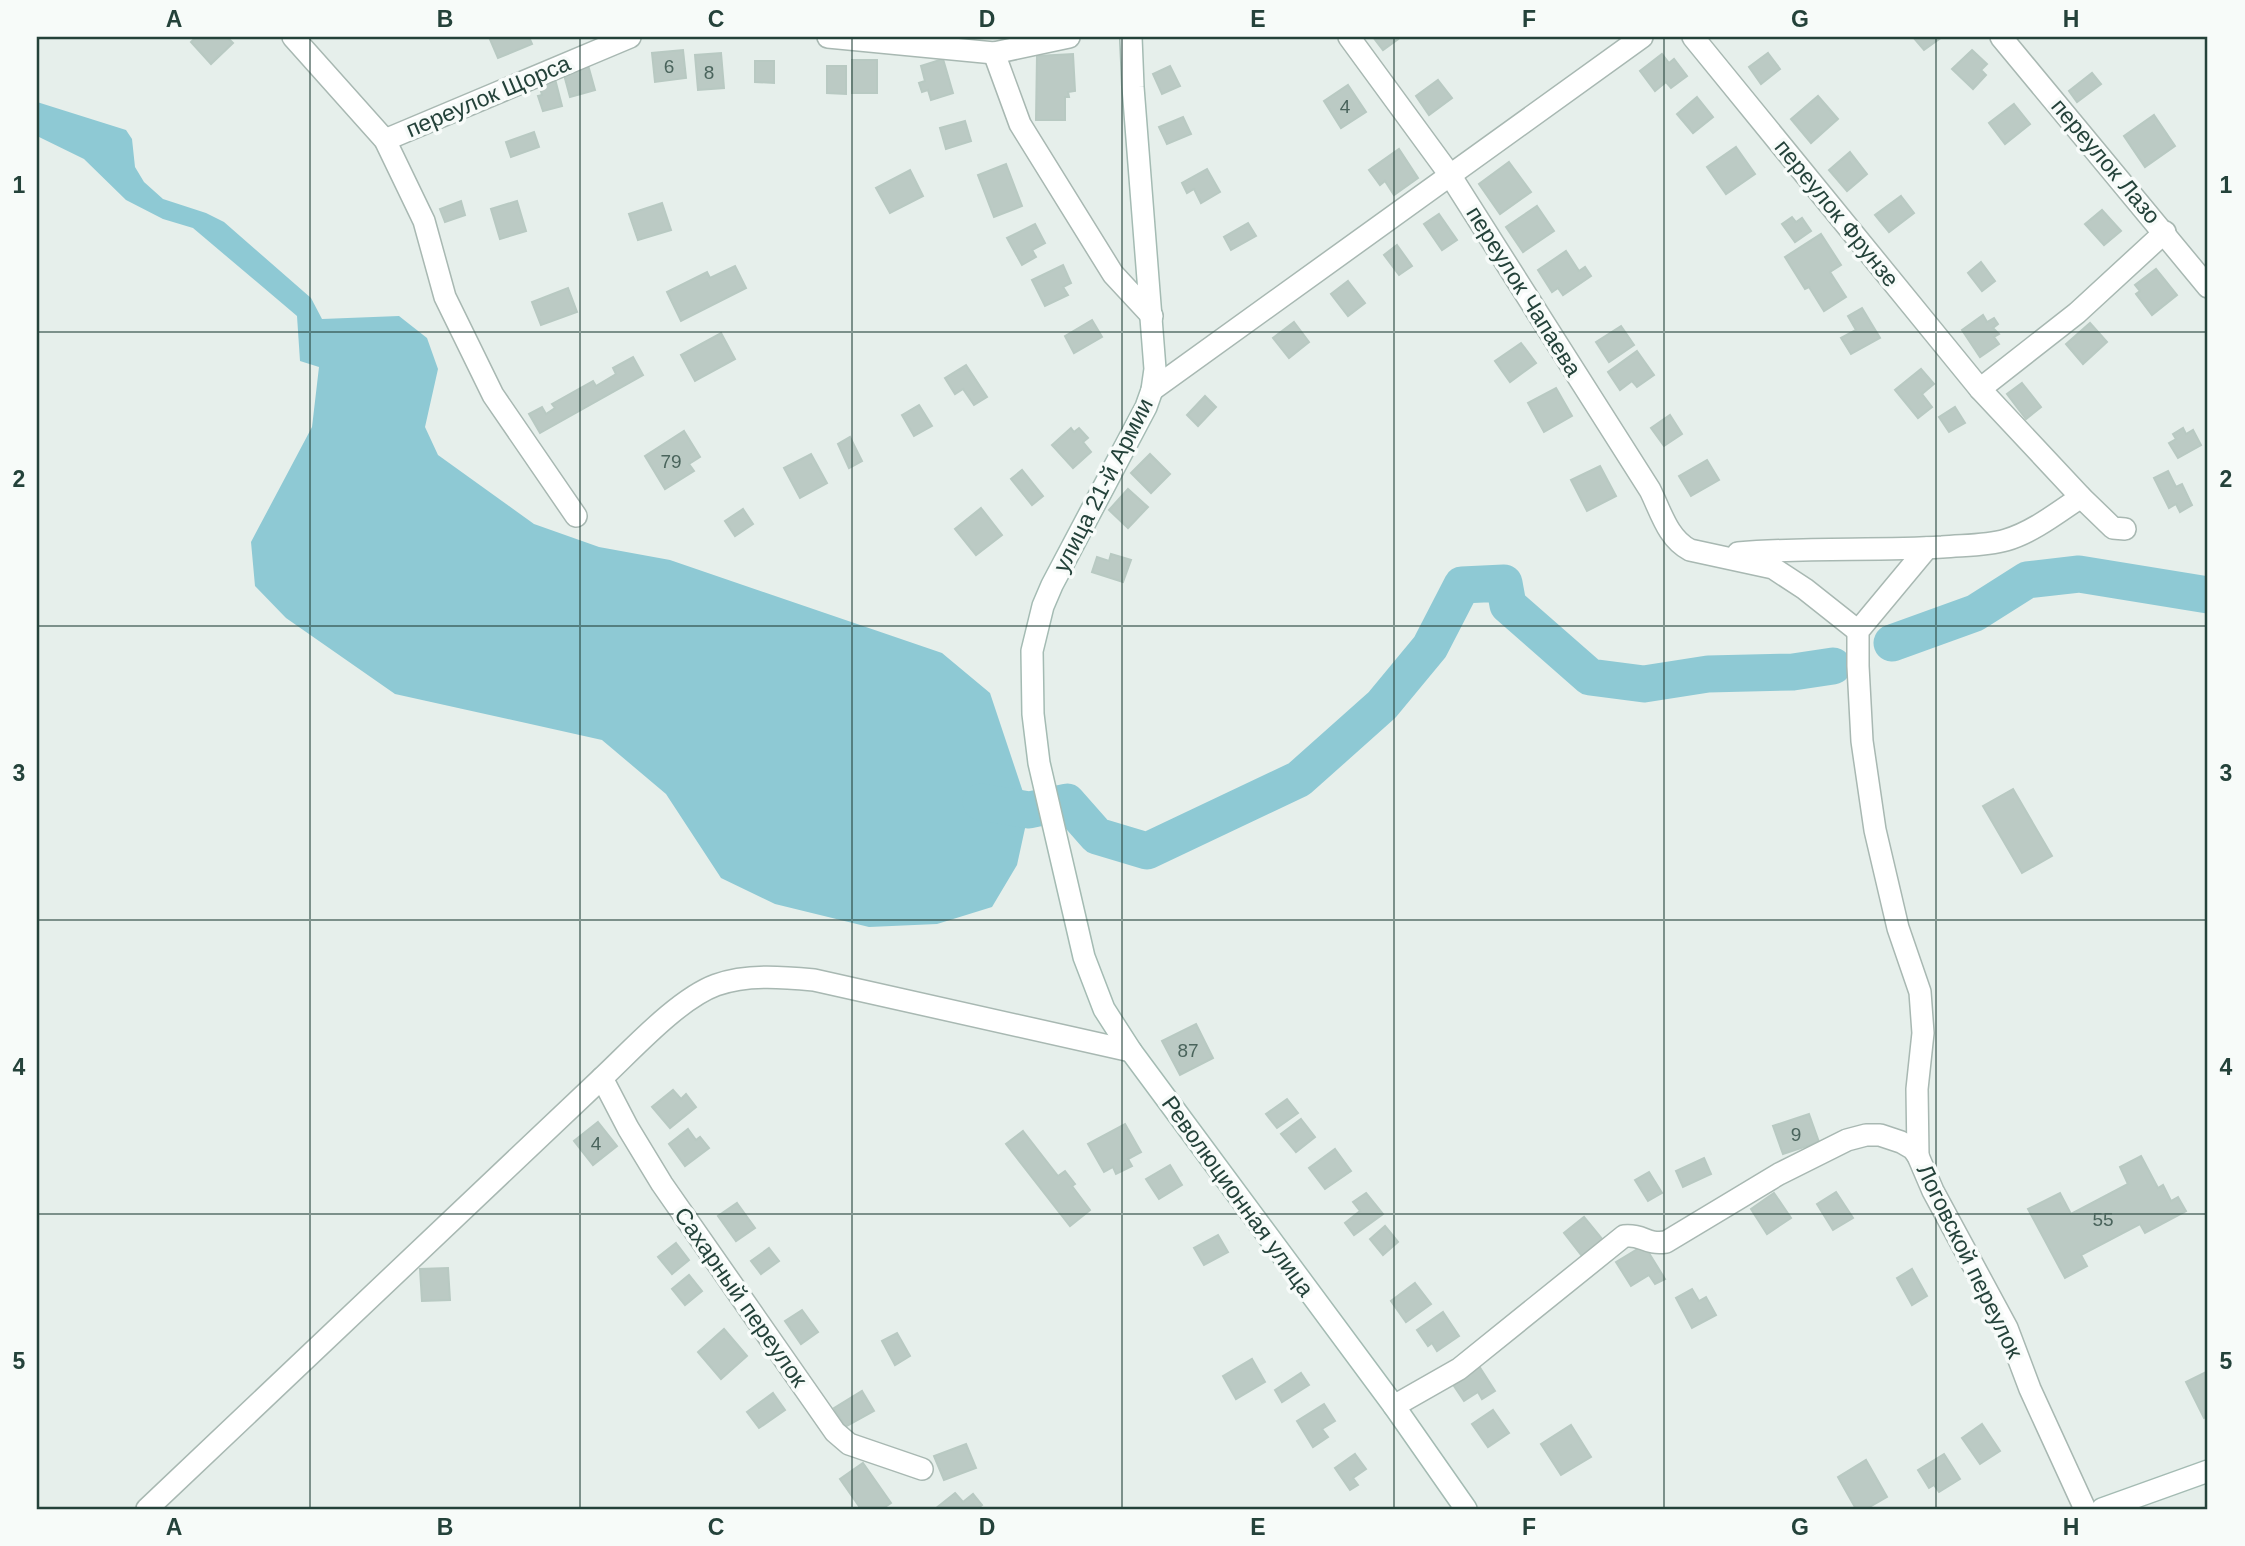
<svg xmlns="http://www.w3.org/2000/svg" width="2245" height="1546" font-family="Helvetica,sans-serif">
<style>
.water{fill:#8ec9d4}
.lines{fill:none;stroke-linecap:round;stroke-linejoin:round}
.river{stroke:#8ec9d4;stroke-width:37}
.building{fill:#bbcac4;stroke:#b8c9c2;stroke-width:2}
.minor-casing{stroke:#a8b8b2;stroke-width:24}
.secondary-casing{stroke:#a4bbb3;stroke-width:24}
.minor{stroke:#fff;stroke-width:21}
.secondary{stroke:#fff;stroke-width:21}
.grid{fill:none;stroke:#24423a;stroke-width:2;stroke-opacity:0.55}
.labels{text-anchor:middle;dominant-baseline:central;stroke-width:7;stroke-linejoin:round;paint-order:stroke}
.number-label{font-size:19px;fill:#4a645c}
.street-label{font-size:23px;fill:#24423a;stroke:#f7fbf9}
.neatline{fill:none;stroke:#24423a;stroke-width:2.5}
.grid-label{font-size:23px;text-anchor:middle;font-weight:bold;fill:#24423a}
</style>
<rect width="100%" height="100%" fill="#e6efeb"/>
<polygon class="water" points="37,102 126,130 132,139 135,167 144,182 163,199 206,213 224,222 311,298 322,319 399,316 427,338 438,369 425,427 438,455 534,524 599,547 670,560 942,653 990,693 1029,810 1017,865 992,907 937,924 869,927 775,904 721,878 666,794 602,740 395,694 286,618 255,586 251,542 312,427 319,367 300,361 297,316 193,228 163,219 126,200 84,159 37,136"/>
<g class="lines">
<g class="river">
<polyline points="1892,643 1975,613 2027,580 2079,574 2208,595"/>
<polyline points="981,802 1029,810 1067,802 1097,836 1147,851 1299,779 1382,705 1430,647 1462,585 1504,583 1508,605 1590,677 1644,684 1708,674 1793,672 1833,666"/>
</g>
</g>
<g class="building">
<polygon points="196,37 227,37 233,43 211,64 191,42"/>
<polygon points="489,37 529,37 532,44 498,58"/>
<polygon points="1373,37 1401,37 1383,50"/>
<polygon points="1913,37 1942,37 1924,50"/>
<polygon points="683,50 686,78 655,82 652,53"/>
<polygon points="1972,50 1987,64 1981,70 1986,75 1973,89 1952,69"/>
<polygon points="721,53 724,88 698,90 695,55"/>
<polygon points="1768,53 1780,69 1761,84 1749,67"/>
<polygon points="1073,54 1075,91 1068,92 1069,97 1065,97 1065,120 1036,120 1037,56"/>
<polygon points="1662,54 1669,63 1674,59 1687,76 1671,88 1666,82 1655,91 1640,71"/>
<polygon points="943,59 953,93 931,100 928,90 922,92 919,83 925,81 921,66"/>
<rect x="852" y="60" width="25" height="33"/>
<polygon points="755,61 774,61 774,83 755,82"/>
<polygon points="588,65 595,90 570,97 563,71"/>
<polygon points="827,66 846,66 846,94 827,93"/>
<polygon points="1170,66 1180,86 1162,94 1153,74"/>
<polygon points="2092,73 2101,84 2077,102 2069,91"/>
<polygon points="554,75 562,106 543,111 538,96 542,95 538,80"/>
<polygon points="1438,80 1452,98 1429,115 1416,96"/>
<polygon points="1348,85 1366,112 1341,128 1324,101"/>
<polygon points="1818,96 1838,119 1811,143 1791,119"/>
<polygon points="1697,97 1713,117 1693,133 1677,114"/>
<polygon points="2014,104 2030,124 2005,144 1989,123"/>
<polygon points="2154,115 2175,146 2145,167 2124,136"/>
<polygon points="1183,117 1191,134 1167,144 1159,127"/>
<polygon points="965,121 971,141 946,149 940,128"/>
<polygon points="534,132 539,147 511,157 506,142"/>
<polygon points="1736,147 1755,174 1726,194 1707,167"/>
<polygon points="1399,149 1418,178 1394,195 1385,181 1380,185 1369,170"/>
<polygon points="1850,152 1867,174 1847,191 1829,170"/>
<polygon points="1509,162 1531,192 1500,214 1479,184"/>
<polygon points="1006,164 1022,206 994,217 978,175"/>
<polygon points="1207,169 1220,192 1201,203 1194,189 1187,193 1182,183"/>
<polygon points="910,170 923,196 890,213 876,188"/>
<polygon points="1901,196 1914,213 1889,232 1875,215"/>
<polygon points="461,201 465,215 445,222 440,209"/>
<polygon points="517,201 526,231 500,239 491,209"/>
<polygon points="662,203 671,230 638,240 629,214"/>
<polygon points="1537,206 1554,231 1523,252 1506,227"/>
<polygon points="2102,210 2121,231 2104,245 2085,224"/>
<polygon points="1439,214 1457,240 1442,250 1424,224"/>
<polygon points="1792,217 1796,222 1802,218 1811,231 1795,242 1782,224"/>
<polygon points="1248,223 1256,236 1231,250 1224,237"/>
<polygon points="1035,224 1045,243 1032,250 1036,257 1022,265 1007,238"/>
<polygon points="1821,234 1841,265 1830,272 1846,297 1824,311 1809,287 1805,289 1785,257"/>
<polygon points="1397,245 1412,266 1399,275 1384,255"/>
<polygon points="1566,251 1579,271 1585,267 1591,276 1563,295 1558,288 1552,292 1538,270"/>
<polygon points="1981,262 1995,281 1982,291 1968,273"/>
<polygon points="1063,265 1071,283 1063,287 1068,295 1045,306 1032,280"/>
<polygon points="735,266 746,288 681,321 667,292 707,272 710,278"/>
<polygon points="2156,269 2177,295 2152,315 2136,294 2140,291 2135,285"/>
<polygon points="1348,281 1365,303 1348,316 1331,294"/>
<polygon points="568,288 577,312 541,325 532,302"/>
<polygon points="1862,308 1880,338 1851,354 1841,338 1856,330 1848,316"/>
<polygon points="1983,315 1987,322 1994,318 1998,324 1993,328 1999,334 1994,337 1999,344 1980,357 1962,330"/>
<polygon points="1092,320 1102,337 1074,353 1065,336"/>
<polygon points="1294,322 1309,342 1289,358 1273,338"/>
<polygon points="2090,323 2107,342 2083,364 2066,344"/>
<polygon points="1621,326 1634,345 1609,362 1596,342"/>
<polygon points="721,333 735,359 695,381 681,355"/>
<polygon points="1521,343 1536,363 1510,382 1495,361"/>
<polygon points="1637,351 1654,375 1637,387 1632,381 1620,390 1608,372"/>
<polygon points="633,357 643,375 540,433 529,414 542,407 546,414 555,408 552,404 593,381 596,386 616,374 613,368"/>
<polygon points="966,365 987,397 974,405 963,389 955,394 945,378"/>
<polygon points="1921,369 1934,384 1922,394 1932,407 1918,418 1895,390"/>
<polygon points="2022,383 2041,407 2026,419 2007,394"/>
<polygon points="1556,388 1572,416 1544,432 1528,403"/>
<polygon points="1205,396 1216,407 1198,426 1187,415"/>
<polygon points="919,405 932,426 914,436 902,415"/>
<polygon points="1955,407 1965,423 1949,432 1939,417"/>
<polygon points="1670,415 1682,434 1664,446 1651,428"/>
<polygon points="1071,428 1074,432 1079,428 1088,438 1083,442 1091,452 1073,468 1052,445"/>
<polygon points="2183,428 2186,434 2193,430 2201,445 2178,458 2169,443 2176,439 2173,434"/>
<polygon points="684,431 700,457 689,464 694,471 665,489 645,456"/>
<polygon points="850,437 862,461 849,468 838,444"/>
<polygon points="811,454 827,483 800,498 784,468"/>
<polygon points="1150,454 1170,474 1151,493 1131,473"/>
<polygon points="1707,460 1719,480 1691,496 1679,476"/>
<polygon points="1600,466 1616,496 1587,511 1571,480"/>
<polygon points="1022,470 1043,496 1032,505 1011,479"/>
<polygon points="2168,471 2176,487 2182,484 2192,505 2180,512 2176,504 2169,508 2154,478"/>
<polygon points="1128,489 1148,507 1128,528 1109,510"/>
<polygon points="981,508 1002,535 976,555 955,529"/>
<polygon points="743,509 753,524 735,536 725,521"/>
<polygon points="1111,554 1131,560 1123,582 1092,572 1097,557 1109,561"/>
<polygon points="2013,789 2052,856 2022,873 1983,806"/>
<polygon points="1196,1024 1213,1058 1180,1075 1162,1041"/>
<polygon points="673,1090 681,1099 686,1094 696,1107 670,1128 652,1107"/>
<polygon points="1287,1099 1298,1113 1277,1128 1266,1114"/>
<polygon points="1809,1114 1819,1142 1783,1154 1773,1126"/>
<polygon points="1301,1119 1315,1137 1296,1152 1281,1134"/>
<polygon points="598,1122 617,1146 593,1165 574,1141"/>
<polygon points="1125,1124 1141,1152 1128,1159 1132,1166 1116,1174 1113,1167 1104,1172 1088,1144"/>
<polygon points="688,1129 696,1140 700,1137 709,1148 685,1166 669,1144"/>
<polygon points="1023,1131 1058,1176 1065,1171 1075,1184 1072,1186 1090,1210 1070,1226 1006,1144"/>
<polygon points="1335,1149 1351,1171 1325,1189 1309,1168"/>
<polygon points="2141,1156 2158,1188 2163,1185 2171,1201 2178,1197 2186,1211 2145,1233 2140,1224 2081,1255 2087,1266 2065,1278 2028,1209 2060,1193 2071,1214 2128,1184 2120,1167"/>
<polygon points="1704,1158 1711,1174 1683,1187 1676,1171"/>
<polygon points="1170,1165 1182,1185 1159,1199 1146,1179"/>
<polygon points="1649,1172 1662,1193 1648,1201 1635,1180"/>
<polygon points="1836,1192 1853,1218 1833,1230 1817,1204"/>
<polygon points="1366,1193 1383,1214 1354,1235 1345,1223 1360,1211 1353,1202"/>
<polygon points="1774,1193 1791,1218 1767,1234 1751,1209"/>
<polygon points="737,1203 755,1228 736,1241 718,1216"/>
<polygon points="1584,1217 1603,1240 1582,1256 1564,1233"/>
<polygon points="1385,1226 1398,1242 1383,1255 1370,1239"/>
<polygon points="1218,1235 1228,1252 1204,1265 1194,1248"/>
<polygon points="676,1243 689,1260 672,1274 658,1257"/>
<polygon points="1644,1245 1665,1279 1655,1284 1649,1275 1631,1286 1616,1262"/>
<polygon points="769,1248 779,1261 761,1274 751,1261"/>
<polygon points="448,1268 450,1300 422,1301 420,1269"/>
<polygon points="1912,1269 1927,1296 1912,1305 1897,1278"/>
<polygon points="689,1275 702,1291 685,1305 672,1289"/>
<polygon points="1415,1283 1431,1304 1406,1322 1391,1301"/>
<polygon points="1692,1289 1699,1301 1706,1297 1716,1315 1692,1328 1676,1298"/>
<polygon points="802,1310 818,1332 801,1344 785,1321"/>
<polygon points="1443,1312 1459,1336 1437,1351 1432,1343 1428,1346 1417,1330"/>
<polygon points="724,1329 747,1356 721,1379 698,1352"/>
<polygon points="897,1333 910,1356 895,1365 882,1341"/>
<polygon points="1252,1359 1265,1382 1236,1399 1223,1376"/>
<polygon points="1477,1363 1495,1391 1482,1399 1478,1392 1464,1401 1450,1380"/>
<polygon points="2208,1371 2208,1416 2204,1418 2186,1382"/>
<polygon points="1301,1373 1309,1385 1282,1402 1275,1390"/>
<polygon points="862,1391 874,1411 845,1427 834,1408"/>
<polygon points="773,1393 785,1410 759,1428 747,1412"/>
<polygon points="1324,1404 1335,1421 1322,1429 1328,1437 1313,1447 1297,1421"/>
<polygon points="1493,1410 1509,1433 1488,1447 1472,1424"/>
<polygon points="1982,1424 2000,1451 1980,1464 1962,1438"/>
<polygon points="1571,1425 1591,1457 1561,1475 1541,1444"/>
<polygon points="966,1444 976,1468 944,1480 934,1456"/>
<polygon points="1355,1454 1366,1469 1353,1478 1358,1485 1350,1490 1335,1468"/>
<polygon points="1944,1454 1960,1479 1939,1492 1934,1485 1929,1488 1918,1470"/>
<polygon points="1866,1460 1887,1497 1866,1509 1856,1509 1838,1477"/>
<polygon points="863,1463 891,1503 882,1509 861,1509 840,1479"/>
<polygon points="955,1493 963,1502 973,1494 982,1505 977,1509 935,1509"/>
</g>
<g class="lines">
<g class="minor-casing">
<g id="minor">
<polyline points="293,37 385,140 424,221 445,297 493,395 576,516"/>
<polyline points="828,37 994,53 1069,37"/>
<path d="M1349,37L1450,175L1650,490C1661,512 1668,539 1690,550L1773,568L1805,589L1858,631"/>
<polyline points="1693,37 1980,389 2081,497 2113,528 2125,529"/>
<polyline points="2001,37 2208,287"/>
<polyline points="994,53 1020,124 1113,274 1152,316"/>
<polyline points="385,140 630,37"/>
<polyline points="1980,389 2077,313 2165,232"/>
<polyline points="1152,390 1642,37"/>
<path d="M1738,553C1806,547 1874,551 1942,547C1963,545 1986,546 2006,540C2033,532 2057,513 2081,497"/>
<polyline points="602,1078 628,1128 662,1184 835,1432 849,1444 922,1469"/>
<polyline points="1918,1156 1917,1089 1923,1033 1920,992 1898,928 1875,830 1862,741 1858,666 1858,631 1927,548"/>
<path d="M1394,1406L1459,1369L1624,1236C1644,1234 1645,1245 1666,1242L1779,1174L1847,1140L1866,1135H1880L1901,1142L1913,1149L1918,1156L1933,1191L2007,1328L2030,1389L2085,1509"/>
<path d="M147,1509L602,1078C632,1050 678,999 716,985C747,974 782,977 814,980L1131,1051"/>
</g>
</g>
<g class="secondary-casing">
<g id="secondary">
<polyline points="1131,37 1133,87 1155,369 1152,390 1146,407 1052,585 1043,606 1032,651 1033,714 1039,763 1084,957 1104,1009 1131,1051 1394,1406 1466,1509"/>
<polyline points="2102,1509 2208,1471"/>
</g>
</g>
<use href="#minor" class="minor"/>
<use href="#secondary" class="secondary"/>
</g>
<path class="grid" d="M310,37V1509M580,37V1509M852,37V1509M1122,37V1509M1394,37V1509M1664,37V1509M1936,37V1509M37,332H2208M37,626H2208M37,920H2208M37,1214H2208"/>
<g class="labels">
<g class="number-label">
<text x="669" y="66">6</text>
<text x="709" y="72">8</text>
<text x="1345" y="106">4</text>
<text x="671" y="461">79</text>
<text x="1188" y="1050">87</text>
<text x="1796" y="1134">9</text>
<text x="596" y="1143">4</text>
<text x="2103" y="1219">55</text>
</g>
<g class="street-label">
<text transform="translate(488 96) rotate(-23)">переулок Щорса</text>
<text transform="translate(2106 161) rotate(50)">переулок Лазо</text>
<text transform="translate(1837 213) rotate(51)">переулок Фрунзе</text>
<text transform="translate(1524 291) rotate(58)">переулок Чапаева</text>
<text transform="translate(1103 485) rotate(-63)">улица 21-й Армии</text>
<text transform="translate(1238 1196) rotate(54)">Революционная улица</text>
<text transform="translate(1970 1261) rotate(64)">Логовской переулок</text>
<text transform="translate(741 1297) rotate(55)">Сахарный переулок</text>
</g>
</g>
<rect width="2245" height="1546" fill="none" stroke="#f7fbf9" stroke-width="77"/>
<rect x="38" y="38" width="2168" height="1470" class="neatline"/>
<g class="grid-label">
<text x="174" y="27">A</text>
<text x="445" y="27">B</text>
<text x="716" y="27">C</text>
<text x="987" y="27">D</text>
<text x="1258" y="27">E</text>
<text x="1529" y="27">F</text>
<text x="1800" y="27">G</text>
<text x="2071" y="27">H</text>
<text x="19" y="193">1</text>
<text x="2226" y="193">1</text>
<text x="19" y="487">2</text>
<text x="2226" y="487">2</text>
<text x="19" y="781">3</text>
<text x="2226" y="781">3</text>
<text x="19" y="1075">4</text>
<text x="2226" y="1075">4</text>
<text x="19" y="1369">5</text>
<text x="2226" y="1369">5</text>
<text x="174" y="1535">A</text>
<text x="445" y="1535">B</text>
<text x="716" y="1535">C</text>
<text x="987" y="1535">D</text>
<text x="1258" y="1535">E</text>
<text x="1529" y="1535">F</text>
<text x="1800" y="1535">G</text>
<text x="2071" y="1535">H</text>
</g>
</svg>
